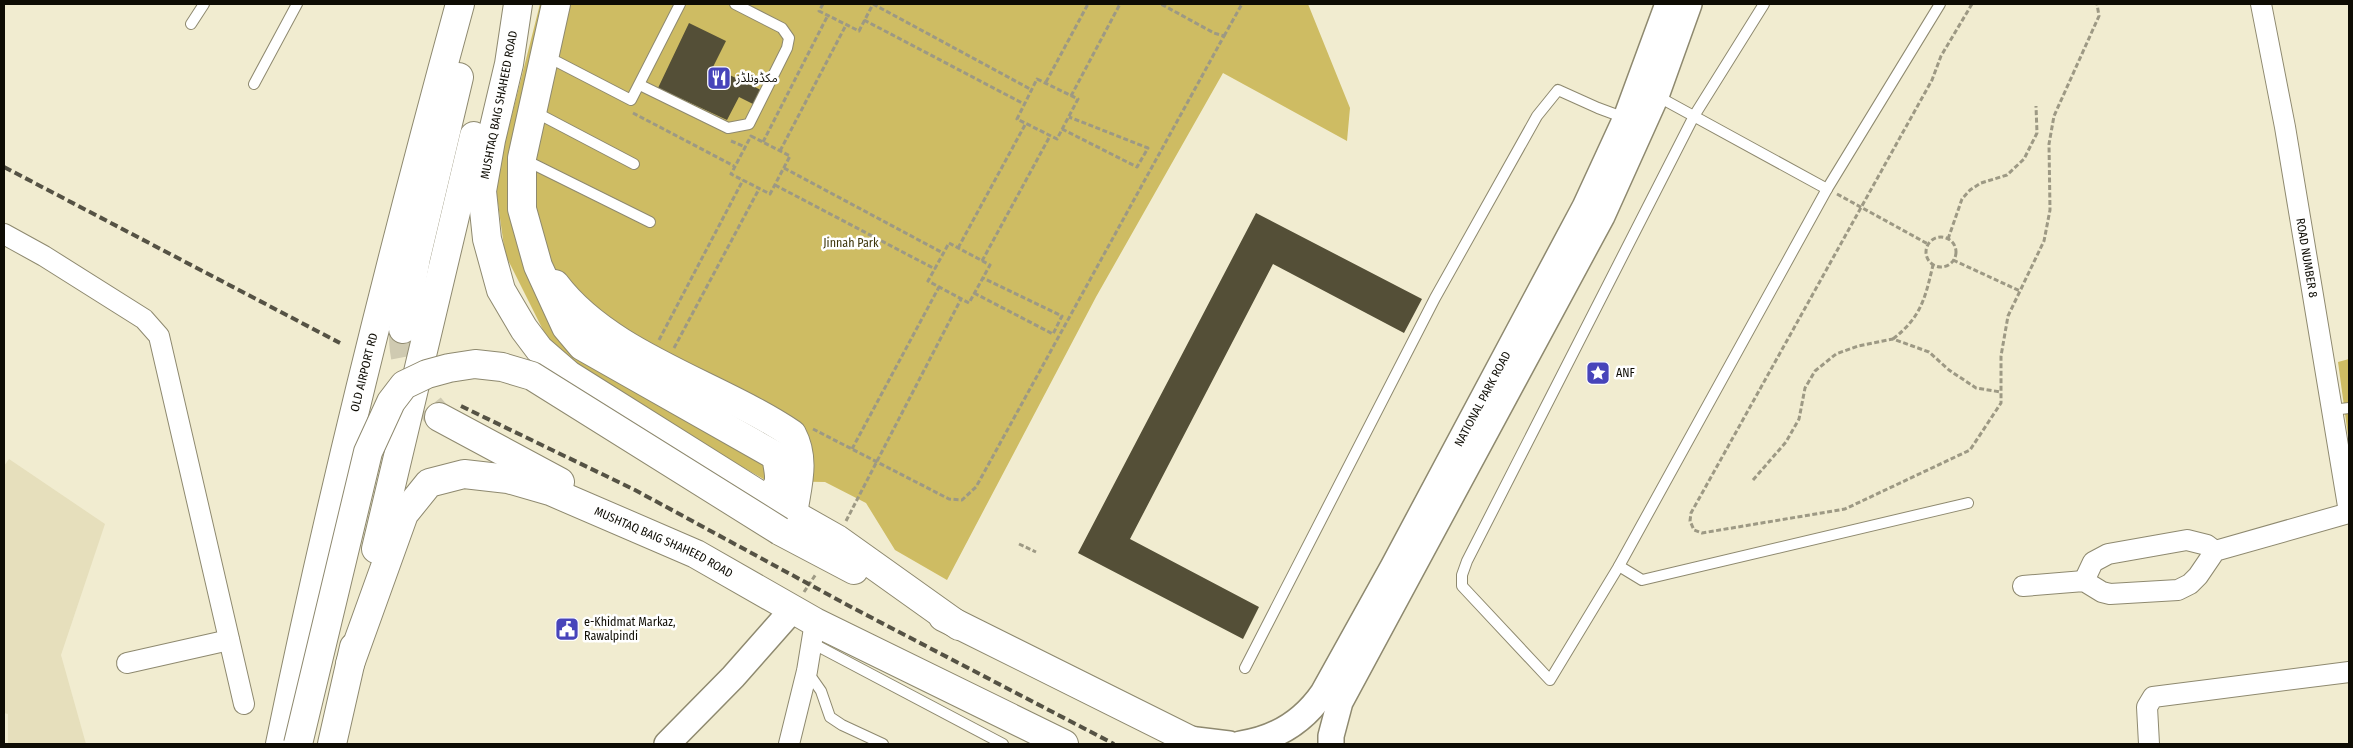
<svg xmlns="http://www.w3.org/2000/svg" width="2353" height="748" font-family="'Fira Sans Condensed','Noto Sans Arabic',sans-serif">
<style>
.built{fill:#e6dfbc}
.green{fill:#cebc63}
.building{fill:#544f37}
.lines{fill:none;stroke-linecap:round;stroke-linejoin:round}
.primary-tunnel{stroke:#cfcab1;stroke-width:28;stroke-dasharray:28 14;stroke-linecap:butt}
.service-casing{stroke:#8e896f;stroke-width:12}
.minor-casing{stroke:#8e896f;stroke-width:22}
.tertiary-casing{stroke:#8e896f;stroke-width:28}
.secondary-casing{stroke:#8e896f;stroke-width:30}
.primary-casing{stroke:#8e896f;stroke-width:30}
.path{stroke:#9d9984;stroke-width:3;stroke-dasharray:5 2.5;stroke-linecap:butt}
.service{stroke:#fff;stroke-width:10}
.minor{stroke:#fff;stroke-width:20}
.tertiary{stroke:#fff;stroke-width:25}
.secondary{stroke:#fff;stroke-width:28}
.primary{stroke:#fff;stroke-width:28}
.rail{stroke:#555244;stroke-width:4;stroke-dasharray:8 4;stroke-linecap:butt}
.primary-bridge-casing{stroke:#8e896f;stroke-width:30;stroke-linecap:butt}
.primary-bridge{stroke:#fff;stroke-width:28}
.labels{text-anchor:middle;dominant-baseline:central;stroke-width:5;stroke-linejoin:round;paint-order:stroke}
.poi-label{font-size:12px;fill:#0e0c04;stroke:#fff;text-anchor:start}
.street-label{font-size:12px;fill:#0e0c04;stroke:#fff}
.park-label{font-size:12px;fill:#3d350a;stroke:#fff}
</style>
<rect width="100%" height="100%" fill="#f1ecd0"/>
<polygon class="built" points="9,459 105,524 61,655 86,744 8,744 8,714 4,713 4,466"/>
<g class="green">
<polygon points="540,4 1308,4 1350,108 1347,141 1223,73 1096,297 947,580 895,550 866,503 825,482 767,481 587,379 552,348 505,254 495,182"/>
<polygon points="2349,359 2349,443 2338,362"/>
</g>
<g class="building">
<polygon points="689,23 726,41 713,67 763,91 755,105 739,97 727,120 658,88"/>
<polygon points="1256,213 1422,299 1404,333 1273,264 1130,539 1259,607 1243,639 1078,553"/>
</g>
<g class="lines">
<path class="primary-tunnel" d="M403,329C402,368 414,389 439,417"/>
<g class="service-casing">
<g id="service">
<polyline points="1764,4 1694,116 1467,561 1462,575 1462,586 1550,680 1619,566 1827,189 1940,4"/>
<polyline points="191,24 204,4"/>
<polyline points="546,56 631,100 680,4"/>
<polyline points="254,84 297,4"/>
<polyline points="640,85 728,128 749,124 787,48 789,38 782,28 735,4"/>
<polyline points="1657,96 1827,189"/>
<polyline points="535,112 634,164"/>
<polyline points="525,160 650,222"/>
<polyline points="2332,410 2349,408"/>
<polyline points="1619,566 1642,580 1968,503"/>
<polyline points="810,642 1003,744"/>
<polyline points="1245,668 1435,298 1537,116 1558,90 1598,108 1625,118"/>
<polyline points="807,671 821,691 830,717 842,725 883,744"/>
</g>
</g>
<g class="minor-casing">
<g id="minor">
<path id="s1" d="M2261,4L2285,127L2349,512"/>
<polyline points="4,234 44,256 144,319 159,336 244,704"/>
<polyline points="2084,581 2093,562 2108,554 2187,540 2207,545 2215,551"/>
<polyline points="2023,586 2084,581 2102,592 2110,594 2178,590 2190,584 2198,576 2215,551 2349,513"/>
<polyline points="127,663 229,640"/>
<polyline points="789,744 807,671 815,622"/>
<polyline points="2149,744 2147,707 2153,697 2349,672"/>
</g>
</g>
<g class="tertiary-casing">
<g id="tertiary">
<polyline points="1188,739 1229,744"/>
<polyline points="667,744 733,677 793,609"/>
<path id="s2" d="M1240,744C1275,739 1303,722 1323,693L1393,567L1585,207L1626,118L1668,4"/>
<polyline points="1331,744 1331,736 1340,702 1602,216 1656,96 1689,4"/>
</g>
</g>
<g class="secondary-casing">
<g id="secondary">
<path d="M556,4L522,158V209L538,266L566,327L582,346L776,456C779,475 785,489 763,497"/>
<path d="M555,284C609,356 718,384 792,434C806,460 797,486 793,514"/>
</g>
</g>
<g class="primary-casing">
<g id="primary">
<polyline points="518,4 509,64 491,140 482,191 487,239 501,290 524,329 539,349 569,375 763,497 837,539 959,626"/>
<polyline points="403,329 416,258 459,77"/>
<polyline points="439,417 560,482"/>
<polyline points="780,531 854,570"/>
<polyline points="376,549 474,136"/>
<polyline points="943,617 1198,744"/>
<path id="s3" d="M350,664L404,514L429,483L464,474L508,479L550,491L696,554L815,622L1064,744"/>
<path id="s4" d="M280,744C331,495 393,249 460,4"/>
<polyline points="332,744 354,647"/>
</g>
</g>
<g class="path">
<polyline points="823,4 819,11 859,31 873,4"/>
<polyline points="873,4 1032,90"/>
<polyline points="1972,4 1941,56 1932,80 1691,513 1690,521 1694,530 1702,533 1845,509 1970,450 2001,403 2001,356 2008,316 2044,241 2050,210 2049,144 2054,116 2099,16 2097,4"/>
<polyline points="864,20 1024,104"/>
<polyline points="1224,36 1242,4"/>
<polygon points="1037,79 1078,99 1057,139 1017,119"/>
<polyline points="1046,82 1088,4"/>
<polyline points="1071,96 1120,4"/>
<polyline points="633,113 734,166"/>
<polyline points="1062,129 1137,167 1148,148 1069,117"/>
<polygon points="751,136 790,156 770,194 731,174"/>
<polyline points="731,141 745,147"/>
<polyline points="763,142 828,15"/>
<polyline points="780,151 846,25"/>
<polyline points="784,168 943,253"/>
<polyline points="775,185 935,269"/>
<polyline points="1837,194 1928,244"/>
<circle cx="1941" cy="252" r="15"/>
<polyline points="1948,239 1962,199 1970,190 1981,183 2007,175 2024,159 2037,133 2036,106"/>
<polygon points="949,243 990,265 969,303 928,281"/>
<polyline points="958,248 1026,123"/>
<polyline points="1953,260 2020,291"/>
<polyline points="982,261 1050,136"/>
<polyline points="974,293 1053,334 1062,316 983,278"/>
<path d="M1893,339C1921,317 1925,299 1933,265"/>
<polyline points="659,340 743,180"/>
<polyline points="674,348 759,189"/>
<polyline points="813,429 949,499 962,500 976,487 1224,36 1214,33 1161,4"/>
<polyline points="852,449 939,287"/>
<polyline points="1753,480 1786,442 1799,419 1805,388 1815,371 1836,354 1858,346 1893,339 1929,352 1949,370 1976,388 2001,392"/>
<polyline points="846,521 961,299"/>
<polyline points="1019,544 1036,552"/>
<polyline points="804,592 816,574"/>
</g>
<use href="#service" class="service"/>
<use href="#minor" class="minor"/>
<use href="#tertiary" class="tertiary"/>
<use href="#secondary" class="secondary"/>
<use href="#primary" class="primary"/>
<g class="rail">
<polyline points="4,167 340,343"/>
<polyline points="461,406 635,490 853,608 1114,744"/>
</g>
<g class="primary-bridge-casing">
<polyline id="primary-bridge" points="298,744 368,452 391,402 404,385 427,374 449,368 475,364 502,367 532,376 780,531"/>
</g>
<use href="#primary-bridge" class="primary-bridge"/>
</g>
<defs>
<g id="restaurant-square" transform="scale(1.25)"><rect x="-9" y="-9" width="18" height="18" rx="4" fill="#4744ba" stroke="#fff"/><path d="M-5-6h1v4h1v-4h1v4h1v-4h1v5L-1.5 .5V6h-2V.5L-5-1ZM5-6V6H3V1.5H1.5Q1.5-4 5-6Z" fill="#fff"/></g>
<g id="sight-square" transform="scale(1.25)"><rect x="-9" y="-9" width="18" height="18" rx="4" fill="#4744ba" stroke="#fff"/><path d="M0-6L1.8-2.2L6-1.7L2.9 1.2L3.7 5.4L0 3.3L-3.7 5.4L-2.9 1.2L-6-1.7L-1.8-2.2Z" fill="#fff"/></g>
<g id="civic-square" transform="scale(1.25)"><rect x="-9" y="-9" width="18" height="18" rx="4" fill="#4744ba" stroke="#fff"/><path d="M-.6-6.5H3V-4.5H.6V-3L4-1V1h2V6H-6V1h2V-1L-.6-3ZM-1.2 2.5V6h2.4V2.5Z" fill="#fff"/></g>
</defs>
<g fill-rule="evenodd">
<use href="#restaurant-square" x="719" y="78"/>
<use href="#sight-square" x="1598" y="373"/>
<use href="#civic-square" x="567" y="629"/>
</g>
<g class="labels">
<g class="poi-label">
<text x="736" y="78">مکڈونلڈز</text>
<text x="1616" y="373">ANF</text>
<text x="584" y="622">e-Khidmat Markaz,<tspan x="584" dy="14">Rawalpindi</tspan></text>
</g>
<g class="street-label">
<text transform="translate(499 105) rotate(-79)">MUSHTAQ BAIG SHAHEED ROAD</text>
<text stroke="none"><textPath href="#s1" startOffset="258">ROAD NUMBER 8</textPath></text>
<text stroke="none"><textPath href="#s4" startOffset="381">OLD AIRPORT RD</textPath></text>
<text stroke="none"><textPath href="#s2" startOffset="435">NATIONAL PARK ROAD</textPath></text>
<text stroke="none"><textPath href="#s3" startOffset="448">MUSHTAQ BAIG SHAHEED ROAD</textPath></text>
</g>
<g class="park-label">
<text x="851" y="243">Jinnah Park</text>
</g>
</g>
<rect width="2353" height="748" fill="none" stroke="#0e0c04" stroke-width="10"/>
</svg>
